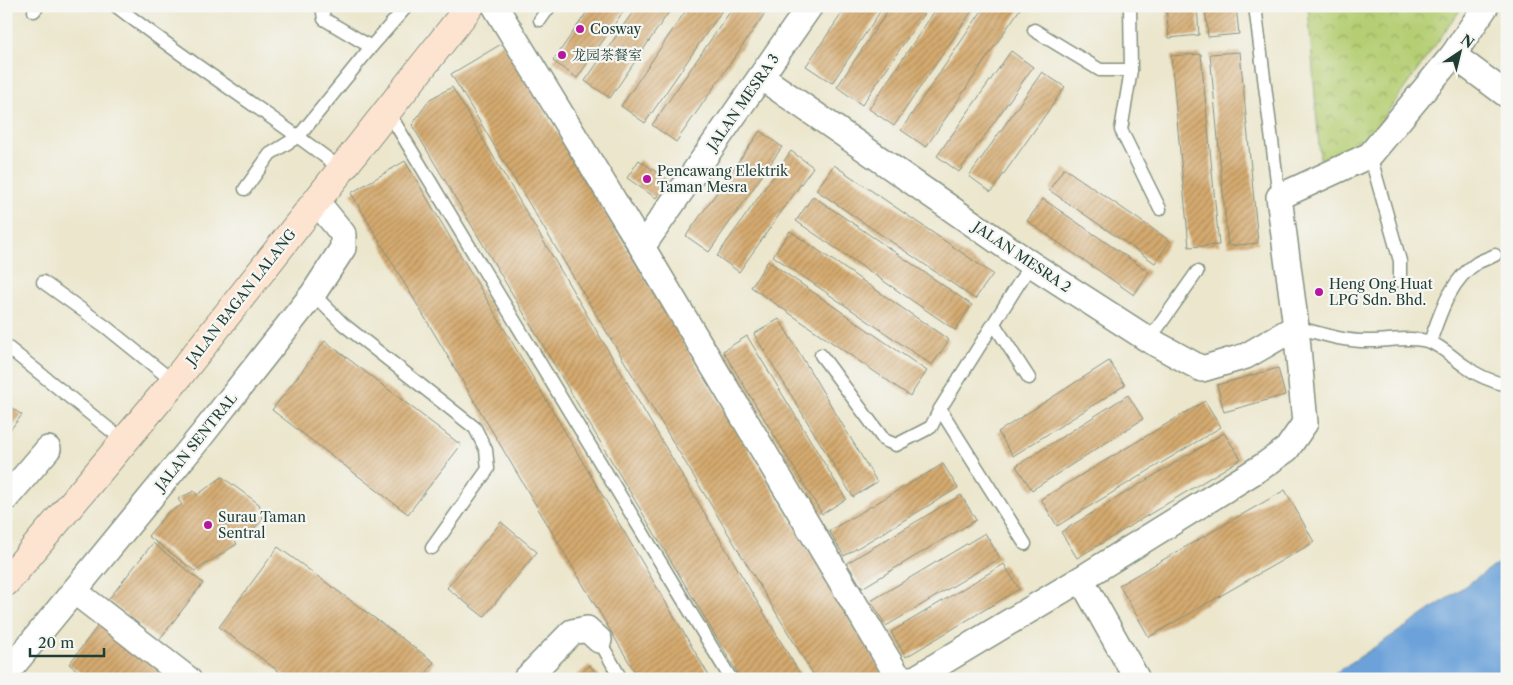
<svg xmlns="http://www.w3.org/2000/svg" width="1513" height="685" font-family="'Libre Caslon Text','Noto Serif SC',serif">
<style>
.park{fill:url(#park-crowns);stroke:#6a8654}
.water{fill:#6ca2d9;stroke:#467086}
.building{fill:url(#building-hatch)}
.lines{fill:none;stroke-linecap:round;stroke-linejoin:round}
.service-casing{stroke:#859280;stroke-width:15}
.minor-casing{stroke:#859280;stroke-width:28}
.secondary-casing{stroke:#859280;stroke-width:30}
.service{stroke:#fff;stroke-width:12}
.minor{stroke:#fff;stroke-width:25}
.secondary{stroke:#fde4d1;stroke-width:28}
.poi-dot{fill:#b5179e;stroke:#f6f6f2;stroke-width:2}
.labels{text-anchor:middle;dominant-baseline:central;stroke-width:4.5;stroke-linejoin:round;paint-order:stroke}
.poi-label{font-size:14px;fill:#1f3d34;stroke:#f6f6f2;text-anchor:start}
.street-label{font-size:14px;fill:#1f3d34;stroke:#f6f6f2}
</style>
<defs>
<pattern id="park-crowns" width="20" height="18" patternUnits="userSpaceOnUse" patternTransform="scale(1.25)"><rect width="20" height="18" fill="#b5ce73"/><path d="M2 6a3 3 0 1 1 6 0M12 15a3 3 0 1 1 6 0" fill="none" stroke="#93a85f"/></pattern>
<pattern id="building-hatch" width="6" height="6" patternUnits="userSpaceOnUse" patternTransform="scale(1.25)"><rect width="6" height="6" fill="#d5aa70"/><path d="M-1 1l2-2M0 6l6-6M5 7l2-2" fill="none" stroke="#ac8c5d"/></pattern>
</defs>
<rect width="100%" height="100%" fill="#f6f6f2"/>
<filter id="ink" filterUnits="userSpaceOnUse"><feTurbulence type="fractalNoise" baseFrequency=".02" numOctaves="2"/><feDisplacementMap in="SourceGraphic" scale="10" xChannelSelector="R" yChannelSelector="G"/><feConvolveMatrix kernelMatrix="1 2 1 2 8 2 1 2 1" color-interpolation-filters="sRGB"/></filter>
<filter id="wash" filterUnits="userSpaceOnUse"><feTurbulence type="fractalNoise" baseFrequency=".0096" numOctaves="4" result="noise"/><feDisplacementMap in="SourceGraphic" scale="20" xChannelSelector="R" yChannelSelector="G"/><feGaussianBlur stdDeviation="1.12" result="paint"/><feColorMatrix in="noise" values="0 0 0 0 0 0 0 0 0 0 0 0 0 0 0 0 0 1.4 0 .05"/><feComposite in="paint" operator="in"/></filter>
<g filter="url(#wash)">
<rect width="100%" height="100%" fill="#ebe6cc"/>
<polygon class="park" points="1308,6 1463,6 1365,144 1320,159"/>
<polygon class="water" points="1507,557 1507,679 1326,679 1410,624"/>
<g id="blocks">
<g class="building">
<polygon points="591,6 627,6 577,78 553,61"/>
<polygon points="637,6 673,6 610,98 585,81"/>
<polygon points="689,6 725,6 645,123 621,106"/>
<polygon points="734,6 770,6 676,142 652,125"/>
<polygon points="847,6 884,6 832,83 806,66"/>
<polygon points="891,6 929,6 862,105 837,87"/>
<polygon points="938,6 975,6 894,126 869,109"/>
<polygon points="985,6 1022,6 926,147 901,130"/>
<polygon points="1166,6 1197,6 1199,35 1169,38"/>
<polygon points="1205,6 1236,6 1239,34 1208,37"/>
<polygon points="503,43 886,679 816,679 451,74"/>
<polygon points="1011,51 1033,67 959,172 937,156"/>
<polygon points="1240,52 1258,243 1228,246 1210,54"/>
<polygon points="1201,54 1219,245 1189,247 1171,56"/>
<polygon points="1042,72 1065,87 991,192 969,176"/>
<polygon points="452,87 803,679 741,679 412,125 430,99"/>
<polygon points="760,131 782,147 709,252 686,236"/>
<polygon points="791,151 813,167 739,272 717,256"/>
<polygon points="639,160 668,180 656,198 627,178"/>
<polygon points="405,161 711,679 639,679 351,193"/>
<polygon points="834,165 993,274 975,299 816,190"/>
<polygon points="1064,168 1170,241 1155,263 1049,190"/>
<polygon points="813,196 972,305 955,330 796,221"/>
<polygon points="1043,199 1149,272 1134,295 1027,221"/>
<polygon points="790,231 949,340 932,365 773,256"/>
<polygon points="768,261 927,371 910,396 751,287"/>
<polygon points="779,319 877,482 853,497 754,334"/>
<polygon points="747,336 846,499 822,514 723,351"/>
<polygon points="325,341 461,445 408,514 272,410"/>
<polygon points="1109,361 1125,385 1013,456 998,432"/>
<polygon points="1278,368 1285,395 1224,412 1217,385"/>
<polygon points="1128,395 1143,419 1032,490 1016,466"/>
<polygon points="1205,401 1221,427 1057,526 1041,499"/>
<polygon points="6,404 22,415 6,435"/>
<polygon points="1224,433 1241,459 1077,558 1061,532"/>
<polygon points="943,464 958,488 844,556 829,531"/>
<polygon points="222,477 259,504 263,519 252,531 244,531 234,539 237,544 195,571 148,536 168,512 182,505 178,499 194,491 197,495"/>
<polygon points="1285,490 1314,542 1149,637 1119,585"/>
<polygon points="961,495 976,520 862,588 847,563"/>
<polygon points="501,522 537,552 484,617 447,588"/>
<polygon points="985,533 1000,558 886,626 871,601"/>
<polygon points="153,543 203,583 159,640 108,600"/>
<polygon points="278,547 434,662 422,679 289,679 219,627"/>
<polygon points="1004,564 1019,589 906,657 891,632"/>
<polygon points="100,623 175,679 88,679 69,664"/>
<polygon points="589,665 602,679 573,679"/>
</g>
</g>
</g>
<g filter="url(#ink)">
<use href="#blocks" fill-opacity="0" stroke="#859280" stroke-width="1"/>
<g class="lines">
<g class="service-casing">
<g id="service">
<path d="M116,6C189,63 268,112 341,169"/>
<polyline points="322,6 324,19 371,47"/>
<polyline points="1130,6 1131,70 1121,130 1160,209"/>
<polyline points="1255,6 1279,197"/>
<polyline points="34,11 38,6"/>
<polyline points="540,20 550,6"/>
<polyline points="1034,30 1100,70 1131,70"/>
<polyline points="387,110 731,679"/>
<polyline points="1370,155 1400,261 1400,281"/>
<polyline points="245,189 270,154 299,136 371,47 407,6"/>
<polyline points="43,282 106,327 174,382"/>
<polyline points="313,294 343,324 475,428 486,450 488,469 432,548"/>
<polyline points="994,324 1029,378"/>
<path d="M1296,327C1321,334 1346,342 1372,341C1389,341 1413,336 1430,342C1443,347 1454,359 1465,366C1476,375 1493,382 1507,385"/>
<polyline points="1149,340 1197,272"/>
<path d="M1430,342C1440,314 1450,280 1477,263C1482,260 1489,258 1495,255"/>
<polyline points="6,346 124,441"/>
<polyline points="821,355 884,440 896,445 931,427 940,409 1031,264"/>
<polyline points="940,409 1025,544"/>
<polyline points="599,640 621,679"/>
</g>
</g>
<g class="minor-casing">
<g id="minor">
<polyline points="495,6 642,247 897,675 905,679"/>
<polyline points="1453,55 1507,95"/>
<polyline points="761,77 1031,264 1149,340 1202,369 1246,356 1296,327"/>
<polyline points="642,247 810,6"/>
<polyline points="6,498 48,449"/>
<polyline points="1081,579 1137,679"/>
<polyline points="74,591 188,679"/>
<polyline points="6,674 201,436 313,294 343,248 343,234 317,202"/>
<polyline points="526,679 572,632 587,629 599,640"/>
<polyline points="909,679 916,678 1081,579 1263,466 1287,449 1305,423 1296,327 1279,197 1370,155 1453,55 1486,6"/>
</g>
</g>
<g class="secondary-casing">
<polyline id="secondary" points="6,582 174,382 470,6"/>
</g>
<use href="#service" class="service"/>
<use href="#minor" class="minor"/>
<use href="#secondary" class="secondary"/>
</g>
</g>
<g class="poi-dot">
<circle cx="580" cy="29" r="5"/>
<circle cx="562" cy="55" r="5"/>
<circle cx="647" cy="179" r="5"/>
<circle cx="1319" cy="292" r="5"/>
<circle cx="208" cy="525" r="5"/>
</g>
<g class="labels">
<g class="poi-label">
<text x="590" y="29">Cosway</text>
<text x="572" y="55">龙园茶餐室</text>
<text x="657" y="171">Pencawang Elektrik<tspan x="657" dy="16">Taman Mesra</tspan></text>
<text x="1329" y="284">Heng Ong Huat<tspan x="1329" dy="16">LPG Sdn. Bhd.</tspan></text>
<text x="218" y="517">Surau Taman<tspan x="218" dy="16">Sentral</tspan></text>
</g>
<g class="street-label">
<text transform="translate(743 102) rotate(-55)">JALAN MESRA 3</text>
<text transform="translate(1022 257) rotate(34)">JALAN MESRA 2</text>
<text transform="translate(241 297) rotate(-52)">JALAN BAGAN LALANG</text>
<text transform="translate(196 442) rotate(-51)">JALAN SENTRAL</text>
</g>
</g>
<rect width="1513" height="685" fill="none" stroke="#f6f6f2" stroke-width="25"/>
<g transform="translate(1460 52) rotate(35)" stroke="#f6f6f2" stroke-width="4" paint-order="stroke">
<path d="M0-4L9 19L0 12L-9 19Z" fill="#1f3d34"/>
<text y="-8" font-size="14" font-weight="bold" text-anchor="middle" fill="#1f3d34">N</text>
</g>
<path d="M30 648v8h74v-8" fill="none" stroke="#1f3d34" stroke-width="2.5"/>
<text x="38" y="648" font-size="15" fill="#1f3d34" stroke="#f6f6f2" stroke-width="4" paint-order="stroke">20 m</text>
</svg>
